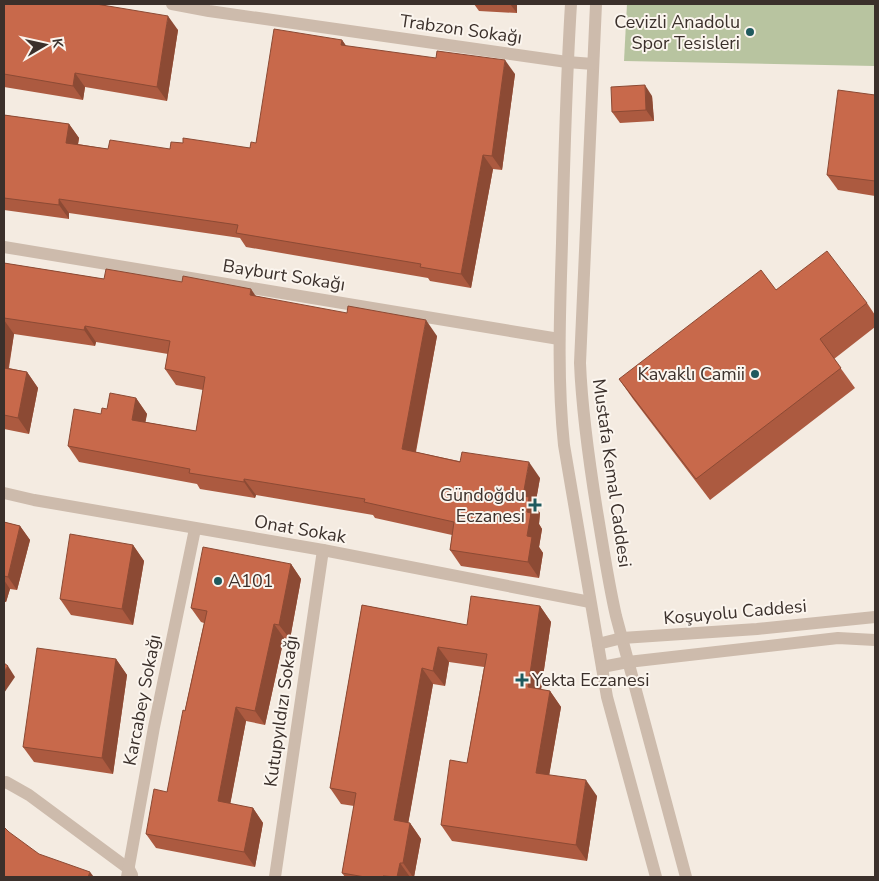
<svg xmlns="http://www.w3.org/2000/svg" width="879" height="881" font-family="'Nunito Sans',sans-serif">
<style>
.green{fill:#b8c4a0}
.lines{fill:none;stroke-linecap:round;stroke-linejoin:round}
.minor{stroke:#cdbbac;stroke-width:12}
.tertiary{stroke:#cdbbac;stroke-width:12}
.wall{fill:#ac5a40}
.shaded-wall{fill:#8c4a34}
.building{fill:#c8694b;stroke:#8c4a34}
.poi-dot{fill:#1f5a5e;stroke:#fbf5ee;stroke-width:2}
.labels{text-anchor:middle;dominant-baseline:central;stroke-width:4;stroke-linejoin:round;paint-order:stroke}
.poi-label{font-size:18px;fill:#3b302b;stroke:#fbf5ee;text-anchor:end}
.street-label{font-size:18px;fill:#3b302b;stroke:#fbf5ee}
</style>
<rect width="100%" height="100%" fill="#f4ebe1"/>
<polygon class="green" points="627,4 875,4 875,66 624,61"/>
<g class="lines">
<g class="minor">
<polyline points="172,4 209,11 567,62"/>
<polyline points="4,247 559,339"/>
<polyline points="4,493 34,500 323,550 590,602"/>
<polyline points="4,783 6,782 29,795 129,869 132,875"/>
<polyline points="127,877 154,727 195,529"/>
<polyline points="275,877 323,550"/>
</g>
<g class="tertiary">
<path d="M571,4C566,84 564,163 562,243C560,311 557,378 564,445L607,697L656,877"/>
<path d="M596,4L580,363C582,413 589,461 597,511C603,546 608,581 616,616L686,877"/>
<polyline points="567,62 593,64"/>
<polyline points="598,644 622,638 757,629 875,617"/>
<polyline points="602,667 628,662 838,638 875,640"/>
</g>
</g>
<g class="wall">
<polygon points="4,4 103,5 178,30 167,101 85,87 83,100 4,87"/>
<polygon points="474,4 517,4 517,13 479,11"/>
<polygon points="342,40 346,46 515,74 502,170 493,169 471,288 430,281 428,278 246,247 240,238 69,213 69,219 4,210 4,115 69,124 79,138 78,144 108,149 170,149 183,143 250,148 256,143"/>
<polygon points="875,95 875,196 838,190 827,175"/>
<polygon points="652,96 654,121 620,123 612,112"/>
<polygon points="4,263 104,279 256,296 437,336 416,452 540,478 535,506 540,513 539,524 542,529 539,547 543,553 539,578 461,566 450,550 452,535 375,518 373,515 256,495 255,498 200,489 197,484 79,462 68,446 107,409 136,398 147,414 145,422 196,431 203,390 176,385 165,369 168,354 96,342 95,346 14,334 9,368 27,372 38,388 29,434 4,429"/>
<polygon points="776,290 867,303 875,315 875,327 834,359 855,388 710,500 633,399 619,379"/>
<polygon points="4,522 20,526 30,540 17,590 10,589 6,602 4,602"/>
<polygon points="133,545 144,561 133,625 71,615 60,599"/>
<polygon points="291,564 301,579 290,639 284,638 265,725 246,721 230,804 253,808 263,823 255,867 156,848 146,834 167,792 204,623 201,622 191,608"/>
<polygon points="362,605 467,625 540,606 551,622 541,690 550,691 561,707 549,775 597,796 587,861 452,841 441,825 467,763 484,667 449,662 445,686 433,684 408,823 410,823 421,839 414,877 345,877 342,873 354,806 341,804 330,788"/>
<polygon points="116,659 127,675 113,774 34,762 23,747"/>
</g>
<g class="shaded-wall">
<polygon points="510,4 517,4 517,13"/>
<polygon points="168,16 178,30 167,101 157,87"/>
<polygon points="342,40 352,54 341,45"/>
<polygon points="505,60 515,74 502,170 492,156"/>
<polygon points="75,73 85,87 83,100 73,86"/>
<polygon points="645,85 652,96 654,121 646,110"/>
<polygon points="69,124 79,138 76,157 66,143"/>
<polygon points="483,155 493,169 471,288 461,274"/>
<polygon points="59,199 69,213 69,219 59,205"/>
<polygon points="251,289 262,305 250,295"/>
<polygon points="4,320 14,334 6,382 4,378"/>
<polygon points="426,320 437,336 413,465 402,449"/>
<polygon points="85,326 96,342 95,346 84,330"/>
<polygon points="27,372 38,388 29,434 18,418"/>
<polygon points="136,398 147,414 143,435 132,420"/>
<polygon points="529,462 540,478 535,506 540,513 539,524 542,529 539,547 543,553 539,578 528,562 527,512 523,496"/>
<polygon points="244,479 256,495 255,498 244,482"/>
<polygon points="20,526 30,540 17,590 8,577"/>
<polygon points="133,545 144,561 133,625 122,609"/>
<polygon points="291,564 301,579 290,639 279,625"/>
<polygon points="4,580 10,589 6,602 4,599"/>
<polygon points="540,606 551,622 539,703 528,687"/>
<polygon points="274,624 284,638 265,725 255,711"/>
<polygon points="438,647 449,662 445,686 433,671"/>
<polygon points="116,659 127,675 113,774 102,758"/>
<polygon points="8,666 15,677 4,693 4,671"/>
<polygon points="422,668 433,684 406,836 394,820"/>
<polygon points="550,691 561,707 547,788 536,773"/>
<polygon points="236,707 246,721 228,816 218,801"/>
<polygon points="586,780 597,796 587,861 576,845"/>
<polygon points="253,808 263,823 255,867 244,852"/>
<polygon points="410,823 421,839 414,877 413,877 403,863"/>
<polygon points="400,863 410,877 397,877"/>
<polygon points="90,872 94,877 88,877"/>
</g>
<g class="building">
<polygon points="4,4 96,4 168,16 157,87 75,73 73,86 4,74"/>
<polygon points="274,29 342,40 341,45 436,58 437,51 505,60 492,156 483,155 461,274 420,267 421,264 236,233 238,225 59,199 59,205 4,198 4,115 69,124 66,143 108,149 110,140 170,149 171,142 183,143 183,138 250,148 251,142 256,143"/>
<polygon points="645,85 646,110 612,112 611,87"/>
<polygon points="838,90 875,95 875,181 827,175"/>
<polygon points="827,251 867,303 820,339 841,368 696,479 619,379 761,270 776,290"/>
<polygon points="4,263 104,279 106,269 182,282 183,276 251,289 250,295 347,313 348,306 426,320 402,449 460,462 462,452 529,462 523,496 529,497 527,512 531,513 527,536 532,537 528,562 450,550 454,522 364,502 365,499 244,479 244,482 189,473 190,469 68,446 74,409 101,414 102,408 107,409 110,393 136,398 132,420 196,431 205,377 165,369 170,341 85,326 84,330 4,318"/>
<polygon points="4,368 27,372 18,418 4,415"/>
<polygon points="4,522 20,526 8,577 4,576"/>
<polygon points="70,534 133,545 122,609 60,599"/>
<polygon points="203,547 291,564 279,625 274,624 255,711 236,707 218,801 253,808 244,852 146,834 154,789 167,792 183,710 185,711 207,611 191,608"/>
<polygon points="471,596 540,606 528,687 550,691 536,773 586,780 576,845 441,825 450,760 467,763 487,654 438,647 433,671 422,668 394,820 410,823 403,863 400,863 397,877 383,876 382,877 365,877 342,873 356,793 330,788 362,605 467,625"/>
<polygon points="37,648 116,659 102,758 23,747"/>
<polygon points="4,663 8,666 4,671"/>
<polygon points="4,827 9,832 39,854 90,872 88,877 4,877"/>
</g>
<g class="poi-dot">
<circle cx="750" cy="32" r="5"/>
<circle cx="755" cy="374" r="5"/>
<path d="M532.5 497.5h5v5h5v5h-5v5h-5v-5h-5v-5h5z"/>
<circle cx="218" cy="581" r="5"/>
<path d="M519.5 672.5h5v5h5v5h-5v5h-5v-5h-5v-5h5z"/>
</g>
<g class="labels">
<g class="poi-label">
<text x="740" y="22">Cevizli Anadolu<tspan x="740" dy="21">Spor Tesisleri</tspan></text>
<text x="745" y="374">Kavaklı Camii</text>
<text x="525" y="495">Gündoğdu<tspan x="525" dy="21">Eczanesi</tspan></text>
<text x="228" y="581" text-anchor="start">A101</text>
<text x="532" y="680" text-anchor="start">Yekta Eczanesi</text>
</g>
<g class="street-label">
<text transform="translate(461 29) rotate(8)">Trabzon Sokağı</text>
<text transform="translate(284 275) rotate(9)">Bayburt Sokağı</text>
<text transform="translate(612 473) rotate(82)">Mustafa Kemal Caddesi</text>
<text transform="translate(300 529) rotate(10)">Onat Sokak</text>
<text transform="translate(735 612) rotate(-5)">Koşuyolu Caddesi</text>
<text transform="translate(142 700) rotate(-79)">Karcabey Sokağı</text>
<text transform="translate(281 711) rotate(-82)">Kutupyıldızı Sokağı</text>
</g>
</g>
<rect width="879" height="881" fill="none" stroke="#3b302b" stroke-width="10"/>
<g transform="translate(45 45) rotate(81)" stroke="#fbf5ee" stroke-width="4" paint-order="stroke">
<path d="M0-4L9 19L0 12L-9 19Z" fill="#3b302b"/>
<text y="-8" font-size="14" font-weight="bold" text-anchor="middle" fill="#3b302b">K</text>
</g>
</svg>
